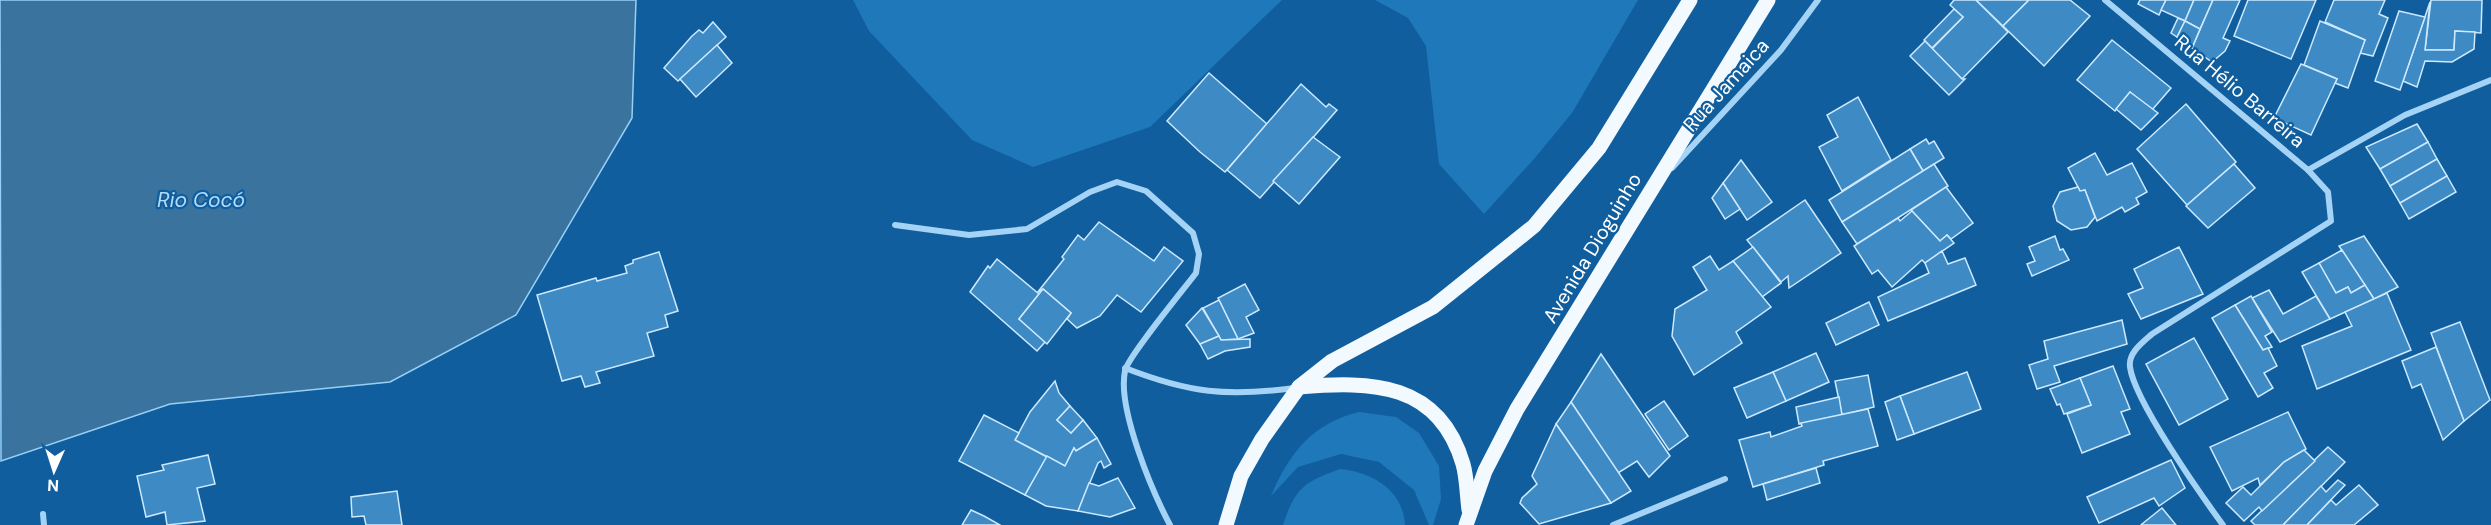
<svg xmlns="http://www.w3.org/2000/svg" width="2491" height="525" font-family="'DM Sans',sans-serif">
<style>
.green{fill:#1e78ba}
.water{fill:#3b739f;stroke:#96d0f8;stroke-width:1.5}
.building{fill:#3e8ac5;stroke:#cde9fe;stroke-width:1.5}
.lines{fill:none;stroke-linecap:round;stroke-linejoin:round}
.minor{stroke:#a4d3f5;stroke-width:6}
.primary{stroke:#f2f9ff;stroke-width:15}
.labels{text-anchor:middle;dominant-baseline:central;stroke-width:4.5;stroke-linejoin:round;paint-order:stroke}
.street-label{font-size:20px;fill:#fff;stroke:#105e9d}
.water-label{font-size:21px;font-style:italic;fill:#b1dcfb;stroke:#105e9d}
</style>
<rect width="100%" height="100%" fill="#105e9d"/>
<g class="green">
<polygon points="853,0 1282,0 1150,127 1033,167 972,140 869,31"/>
<polygon points="1375,0 1638,0 1572,113 1534,159 1484,214 1439,164 1426,46 1408,18"/>
<path d="M1359,412L1396,417L1419,433L1439,466L1441,499L1433,525H1429L1414,490L1379,462L1341,454L1298,467L1271,496C1289,453 1313,423 1359,412Z"/>
<path d="M1340,469C1372,472 1403,490 1405,525H1283C1295,488 1304,482 1340,469Z"/>
</g>
<polygon class="water" points="0,0 636,0 632,118 516,315 390,382 170,404 1,461"/>
<g class="building">
<polygon points="1954,0 1976,0 2008,32 1962,79 1932,49 1963,17 1950,5"/>
<polygon points="1976,0 2029,0 2003,26"/>
<polygon points="2029,0 2070,0 2090,16 2044,66 2003,26"/>
<polygon points="2140,0 2166,0 2159,15 2138,4"/>
<polygon points="2166,0 2194,0 2185,21 2161,10"/>
<polygon points="2194,0 2213,0 2200,29 2185,21"/>
<polygon points="2213,0 2240,0 2223,38 2230,41 2225,51 2212,62 2192,48"/>
<polygon points="2248,0 2316,0 2291,59 2234,36"/>
<polygon points="2334,0 2385,0 2379,14 2388,18 2373,56 2360,53 2365,40 2325,22"/>
<polygon points="2431,0 2482,0 2481,33 2455,31 2454,50 2425,50"/>
<polygon points="2430,2 2425,50 2454,50 2455,31 2475,32 2474,49 2452,62 2425,61 2417,87 2403,81"/>
<polygon points="1954,9 1963,17 1932,48 1924,40"/>
<polygon points="2399,11 2425,17 2400,90 2375,81"/>
<polygon points="2178,18 2185,21 2177,37 2171,33"/>
<polygon points="2185,21 2200,29 2192,48 2177,37"/>
<polygon points="2320,21 2365,40 2348,88 2335,83 2337,79 2304,65"/>
<polygon points="713,22 726,37 678,81 664,68 692,36 699,30 703,33"/>
<polygon points="2112,40 2171,88 2152,110 2130,92 2115,111 2077,80"/>
<polygon points="1925,41 1962,79 1965,79 1949,95 1910,56"/>
<polygon points="717,45 732,63 696,97 680,79"/>
<polygon points="2301,64 2337,79 2311,135 2274,118"/>
<polygon points="1209,73 1267,124 1225,172 1200,152 1167,121"/>
<polygon points="1301,84 1326,107 1329,104 1337,110 1260,198 1227,170"/>
<polygon points="2130,92 2158,113 2141,130 2116,109"/>
<polygon points="1858,97 1891,160 1842,191 1819,147 1838,137 1827,115"/>
<polygon points="2186,104 2236,162 2187,205 2137,149"/>
<polygon points="2417,124 2428,142 2380,169 2366,147"/>
<polygon points="1313,137 1340,157 1299,204 1273,181"/>
<polygon points="1926,139 1929,144 1934,141 1944,158 1923,171 1910,149"/>
<polygon points="2428,142 2437,159 2390,186 2380,169"/>
<polygon points="1910,149 1923,171 1842,222 1829,200"/>
<polygon points="2095,153 2107,175 2132,163 2147,192 2136,198 2139,204 2125,212 2122,207 2097,221 2085,190 2080,191 2068,168"/>
<polygon points="2437,159 2447,176 2400,203 2390,186"/>
<polygon points="1741,160 1772,202 1747,220 1723,183"/>
<polygon points="1934,164 1948,186 1857,244 1842,222"/>
<polygon points="2234,164 2255,188 2208,228 2186,206"/>
<polygon points="2447,176 2456,192 2409,219 2400,203"/>
<polygon points="1723,183 1740,209 1725,219 1712,198"/>
<polygon points="1946,187 1973,223 1951,239 1947,235 1940,241 1911,210"/>
<polygon points="2078,187 2080,191 2085,190 2095,217 2087,227 2071,230 2057,221 2053,206 2060,192"/>
<polygon points="1805,200 1841,253 1789,288 1788,276 1781,282 1747,240"/>
<polygon points="1912,211 1940,241 1947,235 1954,243 1925,263 1922,260 1892,287 1878,270 1872,274 1854,246 1898,218 1900,221"/>
<polygon points="1099,222 1154,261 1164,247 1183,261 1141,312 1117,295 1100,316 1077,328 1067,319 1071,313 1043,289 1037,293 1064,259 1062,257 1078,235 1084,240"/>
<polygon points="2055,236 2060,250 2063,249 2069,260 2032,276 2027,264 2035,261 2029,247"/>
<polygon points="2364,236 2398,287 2374,299 2339,246"/>
<polygon points="1753,247 1781,283 1762,297 1733,261"/>
<polygon points="2179,247 2203,294 2141,319 2128,294 2143,288 2134,269"/>
<polygon points="2342,250 2365,285 2351,293 2348,287 2336,293 2319,263"/>
<polygon points="1942,251 1948,264 1965,258 1976,285 1888,321 1878,297 1929,273 1925,263"/>
<polygon points="659,252 678,311 665,315 668,327 647,333 654,356 596,372 600,383 585,387 581,376 562,381 537,295 596,278 597,281 627,273 625,266 633,263 633,260"/>
<polygon points="1710,256 1719,270 1733,261 1771,307 1736,332 1742,343 1694,375 1672,336 1675,309 1707,290 1693,267"/>
<polygon points="997,259 1039,294 1019,319 1045,342 1037,351 970,292 988,266 990,268"/>
<polygon points="2319,263 2336,293 2348,287 2351,293 2365,285 2374,299 2330,319 2302,272"/>
<polygon points="1245,284 1259,310 1246,317 1254,333 1238,339 1218,298"/>
<polygon points="1043,289 1071,313 1047,344 1019,319"/>
<polygon points="2269,290 2283,314 2316,296 2330,319 2280,342 2252,298"/>
<polygon points="2387,293 2411,350 2317,389 2302,346 2352,326 2345,312"/>
<polygon points="2251,296 2272,332 2265,336 2272,347 2263,350 2235,305"/>
<polygon points="1219,300 1238,339 1221,340 1203,308"/>
<polygon points="1869,302 1879,325 1836,345 1826,323"/>
<polygon points="2235,305 2263,350 2268,348 2277,366 2264,373 2273,388 2258,397 2212,318"/>
<polygon points="1202,308 1219,336 1200,344 1186,325"/>
<polygon points="2122,320 2127,344 2054,366 2060,382 2037,389 2029,365 2048,359 2044,341"/>
<polygon points="2460,322 2490,400 2464,421 2431,333"/>
<polygon points="1219,336 1221,340 1250,339 1250,347 1225,351 1208,359 1200,344"/>
<polygon points="2194,338 2228,399 2179,425 2146,364"/>
<polygon points="2436,347 2464,421 2443,440 2421,384 2412,388 2402,361"/>
<polygon points="1816,353 1829,382 1786,401 1773,372"/>
<polygon points="1601,354 1670,456 1649,477 1637,461 1618,473 1571,402"/>
<polygon points="2113,366 2130,409 2121,412 2130,434 2082,453 2067,414 2091,405 2080,378"/>
<polygon points="1773,372 1786,401 1747,418 1734,388"/>
<polygon points="1967,372 1981,409 1914,434 1900,396"/>
<polygon points="1868,375 1874,407 1842,415 1835,381"/>
<polygon points="2080,378 2091,405 2064,414 2060,404 2057,405 2050,389"/>
<polygon points="1055,381 1059,393 1070,406 1057,420 1071,433 1083,420 1097,438 1076,451 1074,448 1065,466 1015,440 1030,412"/>
<polygon points="1900,396 1914,434 1897,440 1885,402"/>
<polygon points="1839,397 1842,415 1799,424 1796,407"/>
<polygon points="1664,401 1688,436 1669,450 1645,414"/>
<polygon points="1571,402 1631,491 1611,503 1556,424"/>
<polygon points="1070,406 1083,420 1071,433 1057,420"/>
<polygon points="1868,409 1878,446 1823,461 1824,465 1753,487 1739,440 1770,432 1771,437 1802,426 1801,423"/>
<polygon points="2288,412 2306,449 2284,462 2260,485 2258,478 2232,491 2210,447"/>
<polygon points="984,415 1019,433 1015,440 1047,457 1025,495 959,461"/>
<polygon points="1556,424 1611,503 1539,524 1520,503 1522,498 1537,484 1532,476"/>
<polygon points="1097,438 1111,464 1104,468 1101,461 1098,463 1078,511 1046,506 1025,495 1047,456 1065,466 1074,448 1076,451"/>
<polygon points="2328,447 2345,462 2283,525 2255,525 2251,521"/>
<polygon points="2304,450 2315,461 2262,511 2259,507 2244,521 2226,503 2243,487 2251,495 2284,462"/>
<polygon points="208,455 215,484 197,488 205,521 167,525 165,512 146,517 137,476 164,470 162,465"/>
<polygon points="2171,460 2185,488 2159,506 2154,498 2099,523 2087,497"/>
<polygon points="1816,468 1820,483 1767,500 1763,484"/>
<polygon points="1118,478 1135,508 1110,517 1078,511 1089,483 1099,486"/>
<polygon points="2338,480 2345,485 2307,525 2283,525 2321,486 2326,492"/>
<polygon points="2359,485 2378,505 2354,525 2307,525 2331,500 2336,505"/>
<polygon points="397,491 402,525 366,525 364,516 352,517 351,497"/>
<polygon points="2162,508 2176,525 2141,525 2142,524"/>
<polygon points="971,510 984,516 1000,525 962,525"/>
</g>
<g class="lines">
<g class="minor">
<path d="M2105,0L2308,170L2328,192L2331,221L2152,334C2142,343 2128,353 2130,367C2134,400 2201,495 2223,525"/>
<polyline points="1672,168 1781,50 1818,0"/>
<polyline points="2308,170 2405,115 2491,80"/>
<path d="M895,225L969,235L1027,229L1090,192L1117,182L1146,191L1193,233L1199,254L1196,273C1184,289 1127,358 1125,371C1117,408 1152,491 1170,525"/>
<path d="M1125,368C1189,393 1227,397 1295,388"/>
<polyline points="43,514 44,525"/>
<polyline points="1613,525 1725,479"/>
</g>
<g class="primary">
<path d="M1299,387C1372,381 1439,382 1463,464C1467,478 1467,495 1469,510"/>
<polyline points="1226,525 1241,476 1262,439 1299,387 1332,361 1433,307 1534,226 1599,148 1690,0"/>
<polyline points="1466,525 1485,471 1517,409 1768,0"/>
</g>
</g>
<g class="labels">
<g class="street-label">
<text transform="translate(1726 85) rotate(-48)">Rua Jamaica</text>
<text transform="translate(2240 91) rotate(40)">Rua Hélio Barreira</text>
<text transform="translate(1592 248) rotate(-59)">Avenida Dioguinho</text>
</g>
<g class="water-label">
<text x="201" y="200">Rio Cocó</text>
</g>
</g>
<g transform="translate(54 471) rotate(183)" stroke="#105e9d" stroke-width="4.5" paint-order="stroke">
<path d="M0-4.5L10 22L0 15L-10 22Z" fill="#ffffff"/>
<text y="-9" font-size="16" font-weight="bold" text-anchor="middle" fill="#ffffff">N</text>
</g>
</svg>
